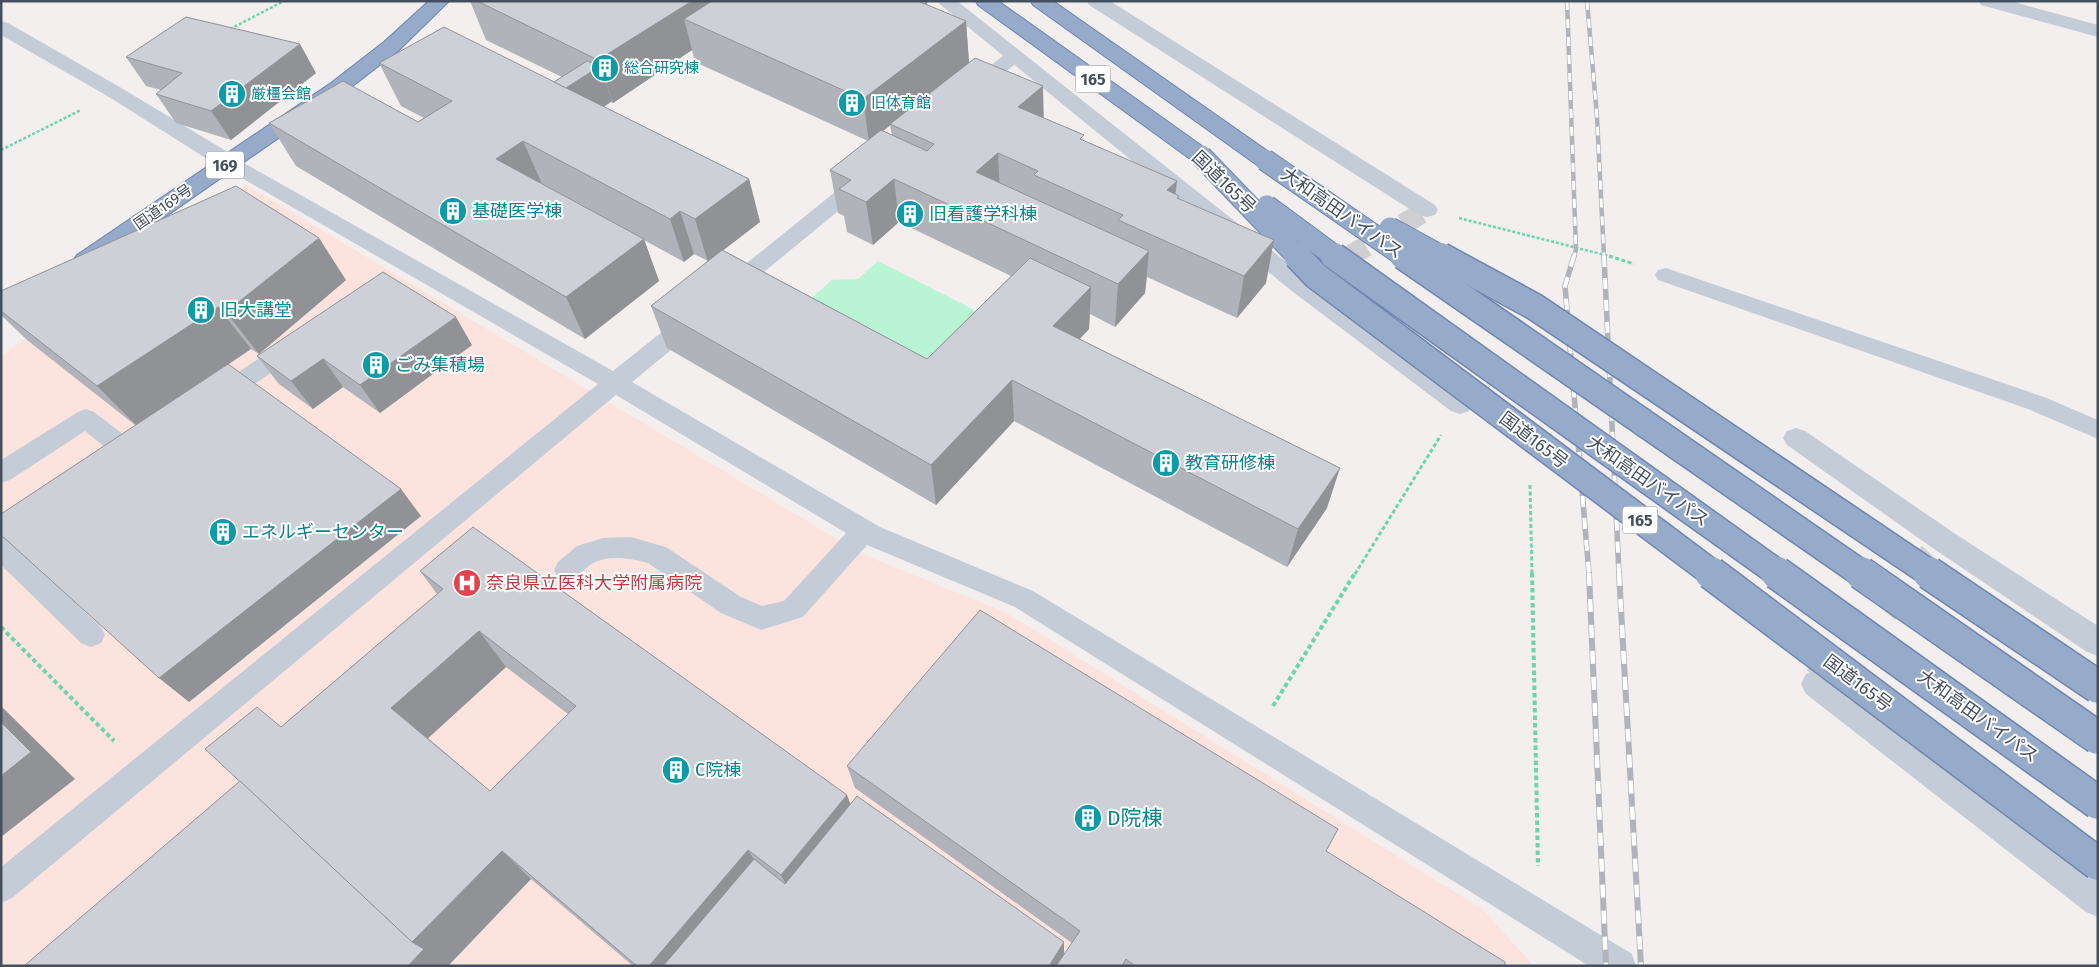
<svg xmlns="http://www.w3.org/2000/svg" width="2099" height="967" font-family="'Fira Sans','Noto Sans JP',sans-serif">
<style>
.medical{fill:#fde3dd}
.green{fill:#b9f4d5}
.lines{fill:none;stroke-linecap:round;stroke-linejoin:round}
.minor-tunnel-far2{stroke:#cfcfd1;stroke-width:21;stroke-dasharray:21 11;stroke-linecap:butt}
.minor-tunnel-far1{stroke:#cfcfd1;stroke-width:26;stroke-dasharray:26 13;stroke-linecap:butt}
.minor-tunnel{stroke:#cfcfd1;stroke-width:32;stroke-dasharray:32 16;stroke-linecap:butt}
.trunk-casing{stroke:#6d85af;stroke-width:2}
.path-far2{stroke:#6dd5ac;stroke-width:2.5;stroke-dasharray:3 2;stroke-linecap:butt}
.path-far1{stroke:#6dd5ac;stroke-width:3;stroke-dasharray:4 2.5;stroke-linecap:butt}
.path{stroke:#6dd5ac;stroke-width:4;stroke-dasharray:4.5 3;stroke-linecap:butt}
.service{fill:#c4ccd8;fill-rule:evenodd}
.minor{fill:#c4ccd8;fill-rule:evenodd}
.trunk{fill:#96aaca;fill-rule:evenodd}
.rail-far2-casing{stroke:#b0b3ba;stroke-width:4.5}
.rail-far1-casing{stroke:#b0b3ba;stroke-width:5.5}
.rail-casing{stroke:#b0b3ba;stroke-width:6}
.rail-far2{stroke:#fff;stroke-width:3;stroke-dasharray:9;stroke-linecap:butt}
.rail-far1{stroke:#fff;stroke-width:4;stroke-dasharray:11;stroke-linecap:butt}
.rail{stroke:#fff;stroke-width:4.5;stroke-dasharray:13;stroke-linecap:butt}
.trunk-bridge-far2-casing{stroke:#6d85af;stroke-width:23;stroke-linecap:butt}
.trunk-bridge-far1-casing{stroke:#6d85af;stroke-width:29;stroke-linecap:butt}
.trunk-bridge-casing{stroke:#6d85af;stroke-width:35;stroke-linecap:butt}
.trunk-bridge-far2{stroke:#96aaca;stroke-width:21}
.trunk-bridge-far1{stroke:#96aaca;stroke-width:26}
.trunk-bridge{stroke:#96aaca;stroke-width:32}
.wall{fill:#b0b3b9;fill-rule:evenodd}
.shaded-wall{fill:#909296}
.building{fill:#cdd0d7;stroke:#909296;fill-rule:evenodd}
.labels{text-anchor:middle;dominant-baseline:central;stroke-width:4;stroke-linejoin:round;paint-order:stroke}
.far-culture-label{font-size:15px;fill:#0d838f;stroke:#fff;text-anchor:start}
.far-street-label{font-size:15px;fill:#45505e;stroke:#fff}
.shield{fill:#fff;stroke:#7d848e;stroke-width:1}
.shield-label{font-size:16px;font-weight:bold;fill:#45505e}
.street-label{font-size:18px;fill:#45505e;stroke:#fff}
.culture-label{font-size:18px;fill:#0d838f;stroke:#fff;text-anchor:start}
.health-label{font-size:18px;fill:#be3a42;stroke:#fff;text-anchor:start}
.near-culture-label{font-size:21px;fill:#0d838f;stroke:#fff;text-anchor:start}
</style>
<rect width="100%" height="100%" fill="#f2efee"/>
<polygon class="medical" points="245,184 862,554 1005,612 1482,909 1534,966 1,966 1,356"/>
<polygon class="green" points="878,261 1006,326 932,400 786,320 832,280 858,279"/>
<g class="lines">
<polyline class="minor-tunnel-far2" points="1348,257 1427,210"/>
<g class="minor-tunnel-far1">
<polyline points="1321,273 1350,256"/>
<polyline points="1914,574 1944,541"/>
</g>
<polyline class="minor-tunnel" points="1819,681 1915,573"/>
<defs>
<g id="trunk">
<polygon points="429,1 449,1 398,51 346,91 93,267 85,269 77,267 73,261 77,255 331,83 384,42"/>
<polygon points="976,1 998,1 1209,151 1212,156 1209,161 1201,163 1193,161 978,5"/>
<polygon points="1031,1 1053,1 1273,155 1276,160 1273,165 1265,167 1257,165 1033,5"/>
</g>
</defs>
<use href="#trunk" class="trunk-casing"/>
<g class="path-far2">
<polyline points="230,29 284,1"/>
<polyline points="1,150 81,110"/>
<polyline points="1459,218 1613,257"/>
</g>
<g class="path-far1">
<polyline points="1609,256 1634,264"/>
<polyline points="1530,485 1532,574"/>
<polyline points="1355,574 1441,435"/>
</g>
<g class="path">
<polyline points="1532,573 1538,866"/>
<polyline points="1,627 114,741"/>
<polyline points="1273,706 1355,573"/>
</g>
<g class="service">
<polygon points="1014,51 1020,52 1023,56 1020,60 980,93 973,95 966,93 964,89 966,85 1008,52"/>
<path d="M228 156 235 158 613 371 683 315 691 313 699 315 702 321 699 327 632 382 880 527 1033 591 1632 954 1636 966H1589L1015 607 867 545 803 617 761 630 721 613 648 563C633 559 613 555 598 561 580 567 580 586 558 578L554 570 558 562 577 546 603 538 631 537 666 547 741 597 762 606 784 601 846 533 616 395 12 898 1 903V867L598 384 221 166 218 162 221 158Z"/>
<polygon points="863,174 870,175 873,180 870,185 737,294 729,297 721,294 718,289 721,284 856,175"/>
<polygon points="1666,268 2044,397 2098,420 2098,439 2028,409 1658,280 1655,275 1658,270"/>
<polygon points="293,339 301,341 304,347 301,353 226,403 218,406 210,403 206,397 210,391 285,341"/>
<polygon points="86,409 94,412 133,442 139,440 148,443 151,450 148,457 132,465 123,462 85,431 10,480 1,483 1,460 78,412"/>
<polygon points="27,502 36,505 40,512 20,543 21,551 101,627 105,635 101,643 91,647 81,643 1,565 1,529 18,505"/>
</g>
<g class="minor">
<polygon points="936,1 957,1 1309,280 1469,397 1473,404 1469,411 1460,414 1451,411 1293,292"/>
<polygon points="1087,1 1110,1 1435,205 1438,210 1435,215 1427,217 1419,215 1089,5"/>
<polygon points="1979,1 2010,1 2098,25 2098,37 1981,5"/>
<polygon points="1,21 8,23 123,89 236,157 239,162 236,167 228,169 220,167 109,97 1,35"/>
<polygon points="1796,428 1805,431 1954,533 2098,626 2098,656 2087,652 1934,549 1787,445 1783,438 1787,431"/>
<polygon points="1817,670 1828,674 2098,878 2098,917 2086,912 1806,694 1801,684 1806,674"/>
</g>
<use href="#trunk" class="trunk"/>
<defs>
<g id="rail-far2">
<polyline points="1567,1 1576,249 1574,257"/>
<polyline points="1587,1 1597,117 1604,257"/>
</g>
<g id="rail-far1">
<polyline points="1574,256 1565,286 1589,574"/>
<polyline points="1604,256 1619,574"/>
</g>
<g id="rail">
<polyline points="1589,573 1606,966"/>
<polyline points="1619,573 1641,966"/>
</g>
</defs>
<use href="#rail-far2" class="rail-far2-casing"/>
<use href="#rail-far1" class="rail-far1-casing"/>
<use href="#rail" class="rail-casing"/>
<use href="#rail-far2" class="rail-far2"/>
<use href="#rail-far1" class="rail-far1"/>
<use href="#rail" class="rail"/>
<defs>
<g id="trunk-bridge-far2">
<polyline points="1201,156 1298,257"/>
<polyline points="1265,160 1405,257"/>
<polyline points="1267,206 1336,257"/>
<polyline points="1390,228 1443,257"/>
</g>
<g id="trunk-bridge-far1">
<polyline points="1297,256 1316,276 1713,574"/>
<polyline points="1334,256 1779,574"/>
<polyline points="1403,256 1862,574"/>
<polyline points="1441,256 1535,307 1931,574"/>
</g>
<g id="trunk-bridge">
<polyline points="1711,573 2098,864"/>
<polyline points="1777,573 2098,803"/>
<polyline points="1861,573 2098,738"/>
<polyline points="1929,573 2098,687"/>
</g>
</defs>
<use href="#trunk-bridge-far2" class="trunk-bridge-far2-casing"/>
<use href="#trunk-bridge-far1" class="trunk-bridge-far1-casing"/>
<use href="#trunk-bridge" class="trunk-bridge-casing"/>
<use href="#trunk-bridge-far2" class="trunk-bridge-far2"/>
<use href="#trunk-bridge-far1" class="trunk-bridge-far1"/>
<use href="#trunk-bridge" class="trunk-bridge"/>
</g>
<g class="wall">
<path d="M470 1H923L927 3V5L966 21 969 62 1043 86V118L1179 196V199L1266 283 1237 318 1147 277 1145 293 1115 327 1090 314 1089 329 1079 339 1327 508 1287 567 1014 421 936 505 667 348 651 306 708 261 694 254 684 262 644 240 659 281 585 339 296 166 269 123 418 122 424 118 401 106 379 63 554 82 562 77 486 40ZM692 50 695 62 868 141 830 170 838 213 844 216 847 232 873 245 899 222 1011 276 927 359 723 250 760 222 749 179 604 107 611 102 613 103ZM890 125 892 135 883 131Z"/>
<polygon points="126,57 316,73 231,140 176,123 156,94 161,90 146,86"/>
<polygon points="346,280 259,354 251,349 228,364 421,516 189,702 135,425 27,340 1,315 1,291"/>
<polygon points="472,345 380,413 343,387 313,409 279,384 257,356"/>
<path d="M420 571 847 795 850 804 1064 954 1072 943 855 788 847 766 1326 851 1505 966H633L531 879 448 966 240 781 281 727 437 594ZM506 667 568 714 490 791 428 738Z"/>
</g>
<g class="shaded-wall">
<polygon points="692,1 745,1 684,19 692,50 613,103 598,60"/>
<polygon points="966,21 969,63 869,142 863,99"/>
<polygon points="300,44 316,73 231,140 211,111"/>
<polygon points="600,66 612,101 574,127 560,92"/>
<polygon points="1043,86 1044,129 1018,107"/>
<polygon points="523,141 542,184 496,159"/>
<polygon points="998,153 1000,195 976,172"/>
<polygon points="749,179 760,222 708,262 695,219"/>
<polygon points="894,179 899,222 873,245 866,202"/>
<polygon points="1177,181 1172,223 1167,190"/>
<polygon points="680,211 694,254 684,262 670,219"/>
<polygon points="319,238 346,280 259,354 226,312"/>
<polygon points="644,239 659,281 585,339 566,297"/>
<polygon points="1274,240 1266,283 1237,318 1244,276"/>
<polygon points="1149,251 1145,293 1115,327 1118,284"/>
<polygon points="1091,287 1089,329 1053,368 1053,326"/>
<polygon points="218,307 251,349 137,426 97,386"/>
<polygon points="456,317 472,345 380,413 360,385"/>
<polygon points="323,359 343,387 313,409 291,381"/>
<polygon points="1012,380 1014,421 936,505 931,465"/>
<polygon points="1340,468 1327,508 1287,567 1298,529"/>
<polygon points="401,489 421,516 189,702 159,678"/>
<polygon points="479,631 506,667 425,741 391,708"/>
<polygon points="1,706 75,779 1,837"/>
<polygon points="847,795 858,825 795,902 781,875"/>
<polygon points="748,850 765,878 691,966 649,966"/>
<polygon points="502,851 531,879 448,966 408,966 412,942"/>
<polygon points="1064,942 1064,959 1059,966 1049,966"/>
</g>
<g class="building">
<polygon points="477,1 692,1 598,60"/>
<polygon points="712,1 918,1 966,21 863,99 684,19"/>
<polygon points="918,1 923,1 927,3 925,4"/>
<polygon points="186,17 300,44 211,111 156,94 182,73 126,57"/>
<polygon points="444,27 749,179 695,219 680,211 670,219 523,141 496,159 644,239 566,297 269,123 343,81 418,122 452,101 379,63"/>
<polygon points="975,58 1043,86 1018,107 1084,135 1080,139 1177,181 1167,190 1179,196 1177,198 1274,240 1244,276 1118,220 1123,215 1034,175 1038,171 998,153 976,172 1149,251 1118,284 894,179 866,202 839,189 851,180 830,170 881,130 927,151 934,144 890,124"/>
<polygon points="587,61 600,66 566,88 554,82"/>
<polygon points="236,186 319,238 226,312 218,307 97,386 1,311 1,291"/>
<polygon points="722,250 927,359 1030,258 1091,287 1053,326 1340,468 1298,529 1012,380 931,465 651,306"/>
<polygon points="383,272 456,317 360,385 323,359 291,381 257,356"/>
<polygon points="228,364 401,489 159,678 1,535 1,514"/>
<path d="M473 527 847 795 781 875 748 850 649 966H637L502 851 412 942 205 749 257 707 281 727 443 589 420 571ZM479 631 576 706 490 791 391 708Z"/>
<polygon points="980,610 1338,829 1326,851 1505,962 1505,966 1135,966 1126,959 1122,966 1056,966 1080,931 847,766"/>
<polygon points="1,722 31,752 1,776"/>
<polygon points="240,781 412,942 424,949 408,966 24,966"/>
<polygon points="857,796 1064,942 1049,966 663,966 754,859 785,884"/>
</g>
<defs>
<symbol id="building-disc" viewBox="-11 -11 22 22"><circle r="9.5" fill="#0f9aa8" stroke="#fff"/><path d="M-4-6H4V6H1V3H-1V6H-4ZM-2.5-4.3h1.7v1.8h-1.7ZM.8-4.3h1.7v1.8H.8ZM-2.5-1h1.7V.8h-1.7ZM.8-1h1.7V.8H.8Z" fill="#fff"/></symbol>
<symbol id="hospital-disc" viewBox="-11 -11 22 22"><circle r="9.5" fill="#e0444e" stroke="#fff"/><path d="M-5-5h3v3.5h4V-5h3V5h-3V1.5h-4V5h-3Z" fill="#fff"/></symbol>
</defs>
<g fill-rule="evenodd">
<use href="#building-disc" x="589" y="52" width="32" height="32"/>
<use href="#building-disc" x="216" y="78" width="32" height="32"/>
<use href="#building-disc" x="836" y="87" width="32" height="32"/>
<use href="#building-disc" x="437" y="195" width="32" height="32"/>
<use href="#building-disc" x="894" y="198" width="32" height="32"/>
<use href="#building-disc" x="185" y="294" width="32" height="32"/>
<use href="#building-disc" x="360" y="349" width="32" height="32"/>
<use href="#building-disc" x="1150" y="447" width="32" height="32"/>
<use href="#building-disc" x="207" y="516" width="32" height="32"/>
<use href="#hospital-disc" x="451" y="567" width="32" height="32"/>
<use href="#building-disc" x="660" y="754" width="32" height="32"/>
<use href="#building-disc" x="1072" y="802" width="32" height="32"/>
</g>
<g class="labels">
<g class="far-culture-label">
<text x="624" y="68">総合研究棟</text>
<text x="251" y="94">厳橿会館</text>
<text x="871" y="103">旧体育館</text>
</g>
<g class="far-street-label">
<text transform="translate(163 207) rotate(-35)">国道169号</text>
</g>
<g class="shield">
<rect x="1075.5" y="65.5" width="35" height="27" rx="4"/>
<rect x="206" y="151.5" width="38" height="27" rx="4"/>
<rect x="1622.5" y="506.5" width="35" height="27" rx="4"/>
</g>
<g class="shield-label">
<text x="1093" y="79">165</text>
<text x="225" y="165">169</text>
<text x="1640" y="520">165</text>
</g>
<g class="street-label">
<text transform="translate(1224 182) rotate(44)">国道165号</text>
<text transform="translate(1342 213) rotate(35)">大和高田バイパス</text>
<text transform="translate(1534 440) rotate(37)">国道165号</text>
<text transform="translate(1648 481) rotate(35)">大和高田バイパス</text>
<text transform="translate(1858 683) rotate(37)">国道165号</text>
<text transform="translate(1978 716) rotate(36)">大和高田バイパス</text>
</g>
<g class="culture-label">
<text x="472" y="211">基礎医学棟</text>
<text x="929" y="214">旧看護学科棟</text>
<text x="220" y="310">旧大講堂</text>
<text x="395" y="365">ごみ集積場</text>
<text x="1185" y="463">教育研修棟</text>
<text x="242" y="532">エネルギーセンター</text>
<text x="695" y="770">C院棟</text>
</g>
<g class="health-label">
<text x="486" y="583">奈良県立医科大学附属病院</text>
</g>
<g class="near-culture-label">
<text x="1107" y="818">D院棟</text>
</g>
</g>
<rect width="2099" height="967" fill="none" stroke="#45505e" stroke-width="5"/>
</svg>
